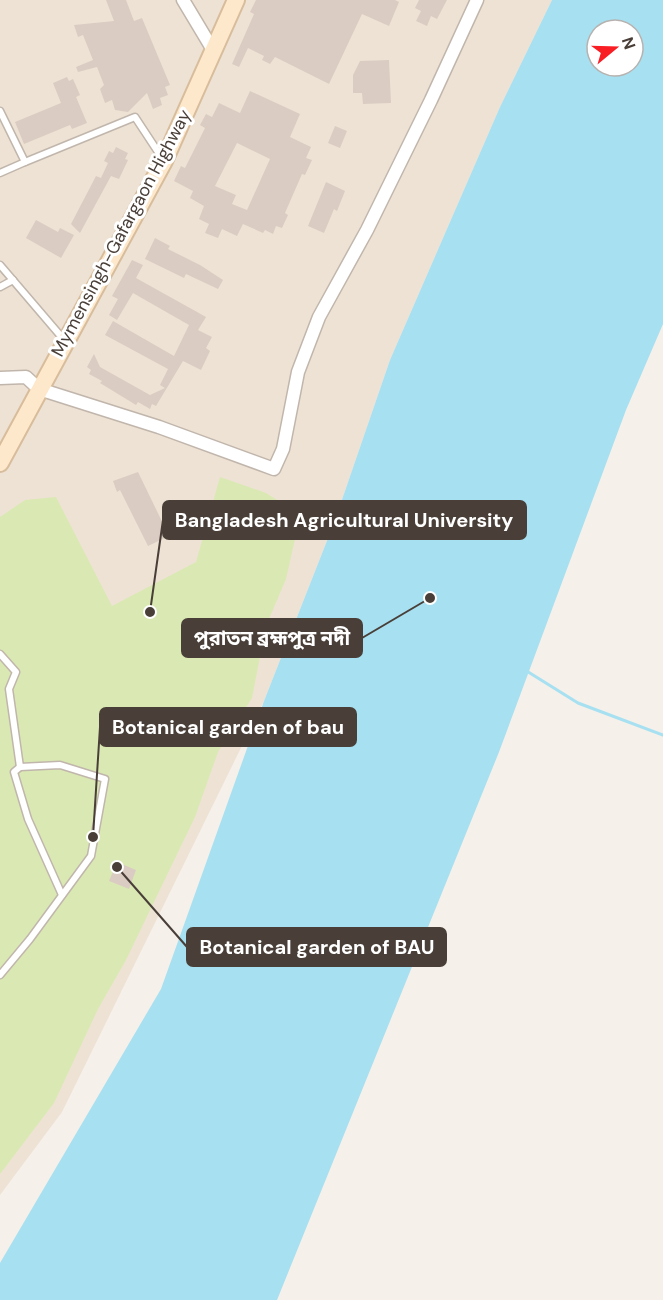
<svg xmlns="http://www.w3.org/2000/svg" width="663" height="1300" font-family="'DM Sans','Noto Sans Bengali',sans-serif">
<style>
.education{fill:#eee2d4}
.green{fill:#dae9b3}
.water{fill:#a7e0f1;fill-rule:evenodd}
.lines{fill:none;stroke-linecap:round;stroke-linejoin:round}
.stream{stroke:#a7e0f1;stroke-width:3}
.building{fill:#daccc2;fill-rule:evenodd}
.service-casing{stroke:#c1b6ac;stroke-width:9}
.minor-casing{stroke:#c1b6ac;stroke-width:15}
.secondary-casing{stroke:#d8bd9c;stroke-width:20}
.service{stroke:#fff;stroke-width:6}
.minor{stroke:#fff;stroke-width:12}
.secondary{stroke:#fee8cb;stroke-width:16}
.labels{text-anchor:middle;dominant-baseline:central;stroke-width:6;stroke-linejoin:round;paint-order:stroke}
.street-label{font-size:18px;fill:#493f38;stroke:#fff}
.leader{fill:none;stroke:#493f38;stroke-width:2}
.callout-dot{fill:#493f38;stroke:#fff;stroke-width:2}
.callout{fill:#493f38;stroke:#493f38;stroke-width:2}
.callout-label{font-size:20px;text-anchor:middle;font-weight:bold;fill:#fff}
</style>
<rect width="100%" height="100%" fill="#f5f0ea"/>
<polygon class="education" points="0,0 552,0 500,107 390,360 334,523 264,701 62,1112 0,1195"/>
<polygon class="green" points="220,477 266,493 298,513 295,539 286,579 266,626 252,698 218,752 195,817 126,960 98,1009 54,1103 0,1174 0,517 25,500 56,497 112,606 196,562"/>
<path class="water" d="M552 0H663V324L626 410 499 752 277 1300H0V1263L161 989 264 701 334 523 390 360 500 107ZM597 30H633V66H597Z"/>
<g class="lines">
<polyline class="stream" points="525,670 578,703 663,735"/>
</g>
<g class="building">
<polygon points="106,0 126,0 134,21 142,18 170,85 165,87 168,95 160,98 162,105 153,109 147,93 128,112 115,110 112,100 105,103 100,89 104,85 97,67 78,72 76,67 93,60 83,35 78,37 74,25 114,21"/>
<polygon points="256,0 395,0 399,2 389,26 362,14 329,84 275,57 270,64 262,60 264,56 248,48 239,67 232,64 254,14 250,12"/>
<polygon points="419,0 447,0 437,19 431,16 427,26 416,21 421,11 415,8"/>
<polygon points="389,60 391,103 363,104 362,93 353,93 353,75 360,61"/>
<polygon points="67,77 69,81 73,79 80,95 76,97 87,123 72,129 70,125 24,144 15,122 61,103 53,83"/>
<path d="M250 91 300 114 290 137 311 147 306 158 312 160 305 175 302 174 285 213 288 215 282 228 276 226 273 234 265 230 263 233 243 224 237 236 222 229 218 238 205 233 209 224 199 219 204 206 190 198 193 191 174 181 181 166 185 168 205 128 200 125 206 114 212 117 219 103 240 113ZM237 143 270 159 247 210 232 204 236 195 215 186Z"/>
<polygon points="335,126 347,131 340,148 328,143"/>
<polygon points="116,147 128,153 125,159 128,160 119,179 111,176 80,233 71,224 96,176 101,178 108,163 104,161 109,151 113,153"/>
<polygon points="326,182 345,191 337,211 334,209 324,233 308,226"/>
<polygon points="36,220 58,232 60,228 74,235 61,258 26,238"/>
<polygon points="155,238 170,246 168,249 200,265 223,280 218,289 186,274 184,278 145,259"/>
<polygon points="132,260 143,265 136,278 206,317 198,330 212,337 206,348 210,351 201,370 183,361 156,406 152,404 150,409 138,402 136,405 100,383 102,381 89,374 91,370 87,367 94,354 100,367 150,395 165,388 160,385 168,369 105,335 113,321 174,356 189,325 133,293 117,320 109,315 118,299 112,296"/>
<polygon points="138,472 169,536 148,546 120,490 117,492 113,481"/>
<polygon points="117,862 136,870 129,889 109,881"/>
</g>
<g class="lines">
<defs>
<g id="service">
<polyline points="0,111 25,162 135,117 162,158"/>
<polyline points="0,173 25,162"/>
<polyline points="0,265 65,341"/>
<polyline points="0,287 13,280"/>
<polyline points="0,654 16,672 9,689 20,767 60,765 105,779 91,856 30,939 0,975"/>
<polyline points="20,767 14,772 28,819 62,895"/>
</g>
<g id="minor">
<polyline points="183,0 213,50"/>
<polyline points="0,378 26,377 39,389 159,427 274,469 283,449 298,372 319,317 367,230 431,100 477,0"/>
</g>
<polyline id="secondary" points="0,463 164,161 236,0"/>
</defs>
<use href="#service" class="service-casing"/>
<use href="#minor" class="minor-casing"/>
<use href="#secondary" class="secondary-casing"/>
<use href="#service" class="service"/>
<use href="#minor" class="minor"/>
<use href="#secondary" class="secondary"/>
</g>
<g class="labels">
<g class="street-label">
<text transform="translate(121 233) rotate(-62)">Mymensingh-Gafargaon Highway</text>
</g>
</g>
<path class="leader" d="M150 612L163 520M430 598L362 638M93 837L100 727M117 867L187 947"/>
<g class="callout-dot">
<circle cx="150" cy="612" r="6"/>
<circle cx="430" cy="598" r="6"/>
<circle cx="93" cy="837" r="6"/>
<circle cx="117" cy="867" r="6"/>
</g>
<g class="callout">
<rect x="163" y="501" width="363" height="38" rx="6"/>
<rect x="182" y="619" width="180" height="38" rx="6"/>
<rect x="100" y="708" width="256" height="38" rx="6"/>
<rect x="187" y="928" width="259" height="38" rx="6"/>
</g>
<g class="callout-label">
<text x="344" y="527">Bangladesh Agricultural University</text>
<text x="272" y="645">পুরাতন ব্রহ্মপুত্র নদী</text>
<text x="228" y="734">Botanical garden of bau</text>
<text x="317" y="954">Botanical garden of BAU</text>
</g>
<g transform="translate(615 48) rotate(71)"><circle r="28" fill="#ffffff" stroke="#b6b2af" stroke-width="1.5"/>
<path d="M0-4.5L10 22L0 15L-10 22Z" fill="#f91d24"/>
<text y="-9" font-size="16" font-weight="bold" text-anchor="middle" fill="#493f38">N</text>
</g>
</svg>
